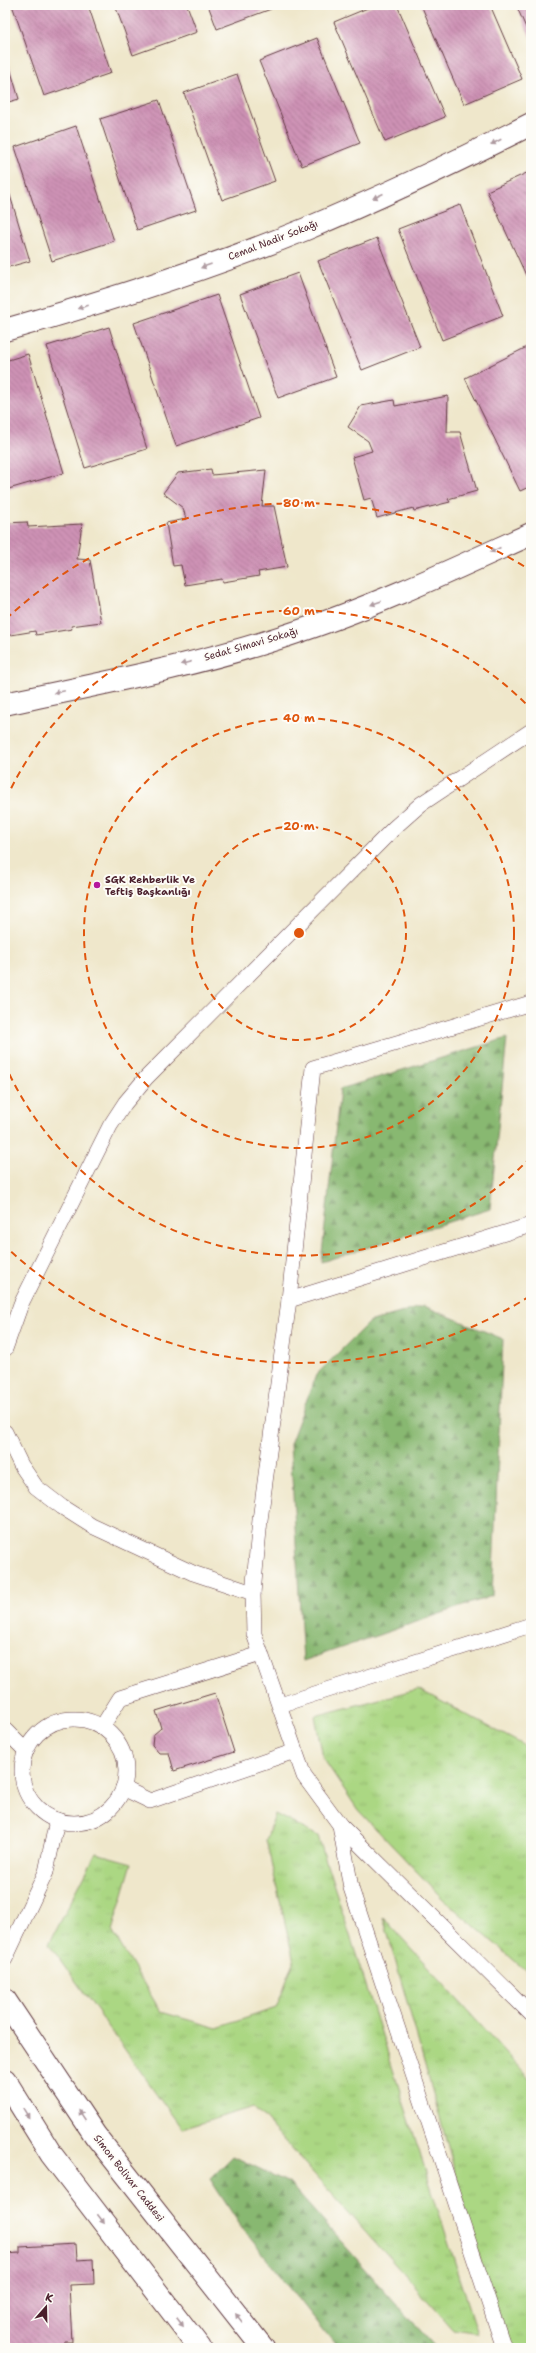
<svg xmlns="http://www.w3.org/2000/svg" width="536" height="2353" font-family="'Shantell Sans',sans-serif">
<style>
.grass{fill:url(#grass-tufts);stroke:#7a7b57}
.forest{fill:url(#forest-firs);stroke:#696c4e}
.building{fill:url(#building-back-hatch)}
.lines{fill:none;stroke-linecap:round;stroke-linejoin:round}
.service-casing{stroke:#633d43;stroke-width:16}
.minor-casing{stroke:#633d43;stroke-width:24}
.primary-casing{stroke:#633d43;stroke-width:24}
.service{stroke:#fff;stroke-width:15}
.minor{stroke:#fff;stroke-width:22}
.primary{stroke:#fff;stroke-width:22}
.oneway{fill:#ae9aa0}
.ring{fill:none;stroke:#e0560e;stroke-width:2;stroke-dasharray:7 5}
.poi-dot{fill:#b5179e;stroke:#fdfcf7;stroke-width:1.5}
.labels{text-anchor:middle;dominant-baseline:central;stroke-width:4;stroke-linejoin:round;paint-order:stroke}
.street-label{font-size:10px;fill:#4a1f2b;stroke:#fdfcf7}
.poi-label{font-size:10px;font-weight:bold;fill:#4a1f2b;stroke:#fdfcf7;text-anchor:start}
.centre{fill:#e0560e;stroke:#fdfcf7;stroke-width:2}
.ring-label{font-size:12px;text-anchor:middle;font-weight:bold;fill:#e0560e;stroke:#fdfcf7;stroke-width:4;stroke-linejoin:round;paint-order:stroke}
</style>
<defs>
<pattern id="grass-tufts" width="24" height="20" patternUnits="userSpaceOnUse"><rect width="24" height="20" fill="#abd783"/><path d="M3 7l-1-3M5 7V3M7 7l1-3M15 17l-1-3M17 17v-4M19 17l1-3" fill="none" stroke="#95b871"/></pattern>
<pattern id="forest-firs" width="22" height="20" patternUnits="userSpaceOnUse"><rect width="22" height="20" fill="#88b871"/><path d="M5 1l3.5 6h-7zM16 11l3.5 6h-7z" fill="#71955d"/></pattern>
<pattern id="building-back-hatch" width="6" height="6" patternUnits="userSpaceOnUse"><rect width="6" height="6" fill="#ce92b5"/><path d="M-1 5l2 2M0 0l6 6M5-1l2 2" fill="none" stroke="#a97793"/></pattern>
</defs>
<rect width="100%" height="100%" fill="#fdfcf7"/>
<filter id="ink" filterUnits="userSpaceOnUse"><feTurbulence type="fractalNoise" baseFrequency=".025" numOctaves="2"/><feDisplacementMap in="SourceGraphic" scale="8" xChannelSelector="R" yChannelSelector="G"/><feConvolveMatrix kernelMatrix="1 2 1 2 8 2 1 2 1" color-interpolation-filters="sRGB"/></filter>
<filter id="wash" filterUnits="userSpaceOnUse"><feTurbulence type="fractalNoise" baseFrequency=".012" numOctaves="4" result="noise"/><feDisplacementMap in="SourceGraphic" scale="16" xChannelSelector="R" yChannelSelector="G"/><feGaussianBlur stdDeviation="0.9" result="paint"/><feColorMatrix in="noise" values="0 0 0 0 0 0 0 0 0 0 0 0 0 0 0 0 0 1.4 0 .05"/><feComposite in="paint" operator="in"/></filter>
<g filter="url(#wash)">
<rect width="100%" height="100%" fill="#efe7cb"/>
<g class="grass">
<polygon points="418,1689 531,1749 531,1975 443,1899 358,1810 323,1758 315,1716"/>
<polygon points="275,1814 318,1836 478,2334 454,2330 254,2107 182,2129 49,1944 96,1853 132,1863 112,1931 161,2012 217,2028 276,2008 294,1962 266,1840"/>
<polygon points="383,1917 531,2081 531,2348 505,2348"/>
</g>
<g class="forest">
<polygon points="507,1038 490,1209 321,1262 340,1089"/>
<polygon points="424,1306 503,1339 492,1596 303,1661 290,1444 316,1375 369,1322"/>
<polygon points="233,2156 289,2183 436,2348 338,2348 242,2228 210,2179"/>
</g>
<g id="blocks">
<g class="building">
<polygon points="12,5 88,5 111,73 44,96"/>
<polygon points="115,5 187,5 197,32 133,55"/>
<polygon points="208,5 270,5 271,9 217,29"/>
<polygon points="375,5 397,5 445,117 385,142 334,22"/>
<polygon points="421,5 490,5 522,79 464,104"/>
<polygon points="516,5 531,5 531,39"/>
<polygon points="317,38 360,143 302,166 259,61"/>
<polygon points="5,51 19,99 5,103"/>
<polygon points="237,74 275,181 222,200 184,93"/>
<polygon points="159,100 196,210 137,230 100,119"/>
<polygon points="76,126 114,241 52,261 15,147"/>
<polygon points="531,171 531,286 487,191"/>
<polygon points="5,179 30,261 5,268"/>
<polygon points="460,205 503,316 442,340 398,229"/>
<polygon points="377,238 420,347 362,370 318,261"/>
<polygon points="298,273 336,377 278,398 240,294"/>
<polygon points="217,295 259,418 176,446 134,323"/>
<polygon points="109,327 147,449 85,468 47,346"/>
<polygon points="531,345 531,486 520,491 465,378"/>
<polygon points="28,354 64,473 5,490 5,361"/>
<polygon points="448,396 447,432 460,432 477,491 448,499 450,502 414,511 413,508 377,518 371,498 364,500 352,457 372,451 368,441 348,427 361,406 394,400 395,406"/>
<polygon points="211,469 212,475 266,470 262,506 274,506 287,567 258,572 259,576 223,582 222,579 185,585 181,565 173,566 166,523 186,519 183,508 163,493 178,473"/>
<polygon points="27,522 28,527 82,524 77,559 90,560 101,622 71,626 72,629 36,635 35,631 5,636 5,523"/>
<polygon points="215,1693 234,1752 174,1771 169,1753 159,1753 152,1745 153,1735 161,1728 156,1711"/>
<polygon points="76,2244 77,2260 93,2259 94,2284 69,2285 72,2342 64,2342 64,2348 5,2348 5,2254 20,2253 20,2247"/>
</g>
</g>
</g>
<g filter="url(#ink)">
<use href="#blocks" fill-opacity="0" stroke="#633d43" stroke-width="1"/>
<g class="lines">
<defs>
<g id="service">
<polyline points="531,1003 313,1068 289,1300 260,1520 253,1593 254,1634 304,1776 340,1825 531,2014"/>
<polyline points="289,1300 531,1225"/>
<polyline points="5,1349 21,1304 110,1126 125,1103 146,1078 395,827 421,804 531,731"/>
<polyline points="5,1432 21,1465 36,1487 62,1507 92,1526 193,1573 253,1593"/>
<polyline points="280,1705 531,1625"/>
<circle cx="74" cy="1771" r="52"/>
<polyline points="102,1727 120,1698 261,1654"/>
<polyline points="5,1730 26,1751"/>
<polyline points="123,1788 150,1801 295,1751"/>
<polyline points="340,1825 351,1888 504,2348"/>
<polyline points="5,1959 46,1872 57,1820"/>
</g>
<g id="minor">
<path d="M5 330C107 301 208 269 306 229 382 197 458 161 531 124"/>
<path d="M5 704C98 684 194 666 285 636 369 609 450 571 531 534"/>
</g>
<g id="primary">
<polyline points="5,2000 95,2135 263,2348"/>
<polyline points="5,2080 51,2154 200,2348"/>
</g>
</defs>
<use href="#service" class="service-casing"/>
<use href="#minor" class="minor-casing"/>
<use href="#primary" class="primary-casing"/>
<use href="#service" class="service"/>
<use href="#minor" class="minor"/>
<use href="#primary" class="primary"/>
</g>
<defs><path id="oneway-solid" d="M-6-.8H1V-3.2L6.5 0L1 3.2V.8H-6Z"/></defs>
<g class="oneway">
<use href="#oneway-solid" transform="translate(496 142) rotate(153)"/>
<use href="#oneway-solid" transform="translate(378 196) rotate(156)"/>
<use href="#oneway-solid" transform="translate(206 266) rotate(160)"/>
<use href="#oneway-solid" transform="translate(83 307) rotate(164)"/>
<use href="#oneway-solid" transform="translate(495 550) rotate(156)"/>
<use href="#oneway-solid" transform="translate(376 603) rotate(160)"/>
<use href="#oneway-solid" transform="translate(186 663) rotate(165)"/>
<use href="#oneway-solid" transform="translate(59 692) rotate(168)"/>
<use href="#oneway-solid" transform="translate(26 2113) rotate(58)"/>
<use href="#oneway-solid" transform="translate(82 2115) rotate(-124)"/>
<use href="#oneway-solid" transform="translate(101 2219) rotate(53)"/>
<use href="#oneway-solid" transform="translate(239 2318) rotate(-128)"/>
<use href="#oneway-solid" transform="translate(180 2322) rotate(53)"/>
</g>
</g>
<g class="ring">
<circle cx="299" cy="933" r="107"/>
<circle cx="299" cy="933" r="215"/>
<path d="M531 1157A322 322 0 0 1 6 1067M6 799A322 322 0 0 1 531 709"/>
<path d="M530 1296A430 430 0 0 1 6 1247M6 619A430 430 0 0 1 530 570"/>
</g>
<circle class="poi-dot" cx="97" cy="885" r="4"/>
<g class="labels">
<g class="street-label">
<text transform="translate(273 240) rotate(-21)">Cemal Nadir Sokağı</text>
<text transform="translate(251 644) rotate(-16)">Sedat Simavi Sokağı</text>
<text transform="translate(129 2178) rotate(52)">Simon Bolivar Caddesi</text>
</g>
<g class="poi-label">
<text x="105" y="879">SGK Rehberlik Ve<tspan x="105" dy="12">Teftiş Başkanlığı</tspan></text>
</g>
</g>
<circle cx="299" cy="933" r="6" class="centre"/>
<g class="ring-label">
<text x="299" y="507">80 m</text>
<text x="299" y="615">60 m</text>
<text x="299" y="722">40 m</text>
<text x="299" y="830">20 m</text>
</g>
<rect width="536" height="2353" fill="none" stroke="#fdfcf7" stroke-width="20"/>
<g transform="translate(46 2307) rotate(20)" stroke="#fdfcf7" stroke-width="3" paint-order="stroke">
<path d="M0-3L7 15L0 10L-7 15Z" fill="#4a1f2b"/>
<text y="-6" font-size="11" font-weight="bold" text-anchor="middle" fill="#4a1f2b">K</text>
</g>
</svg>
